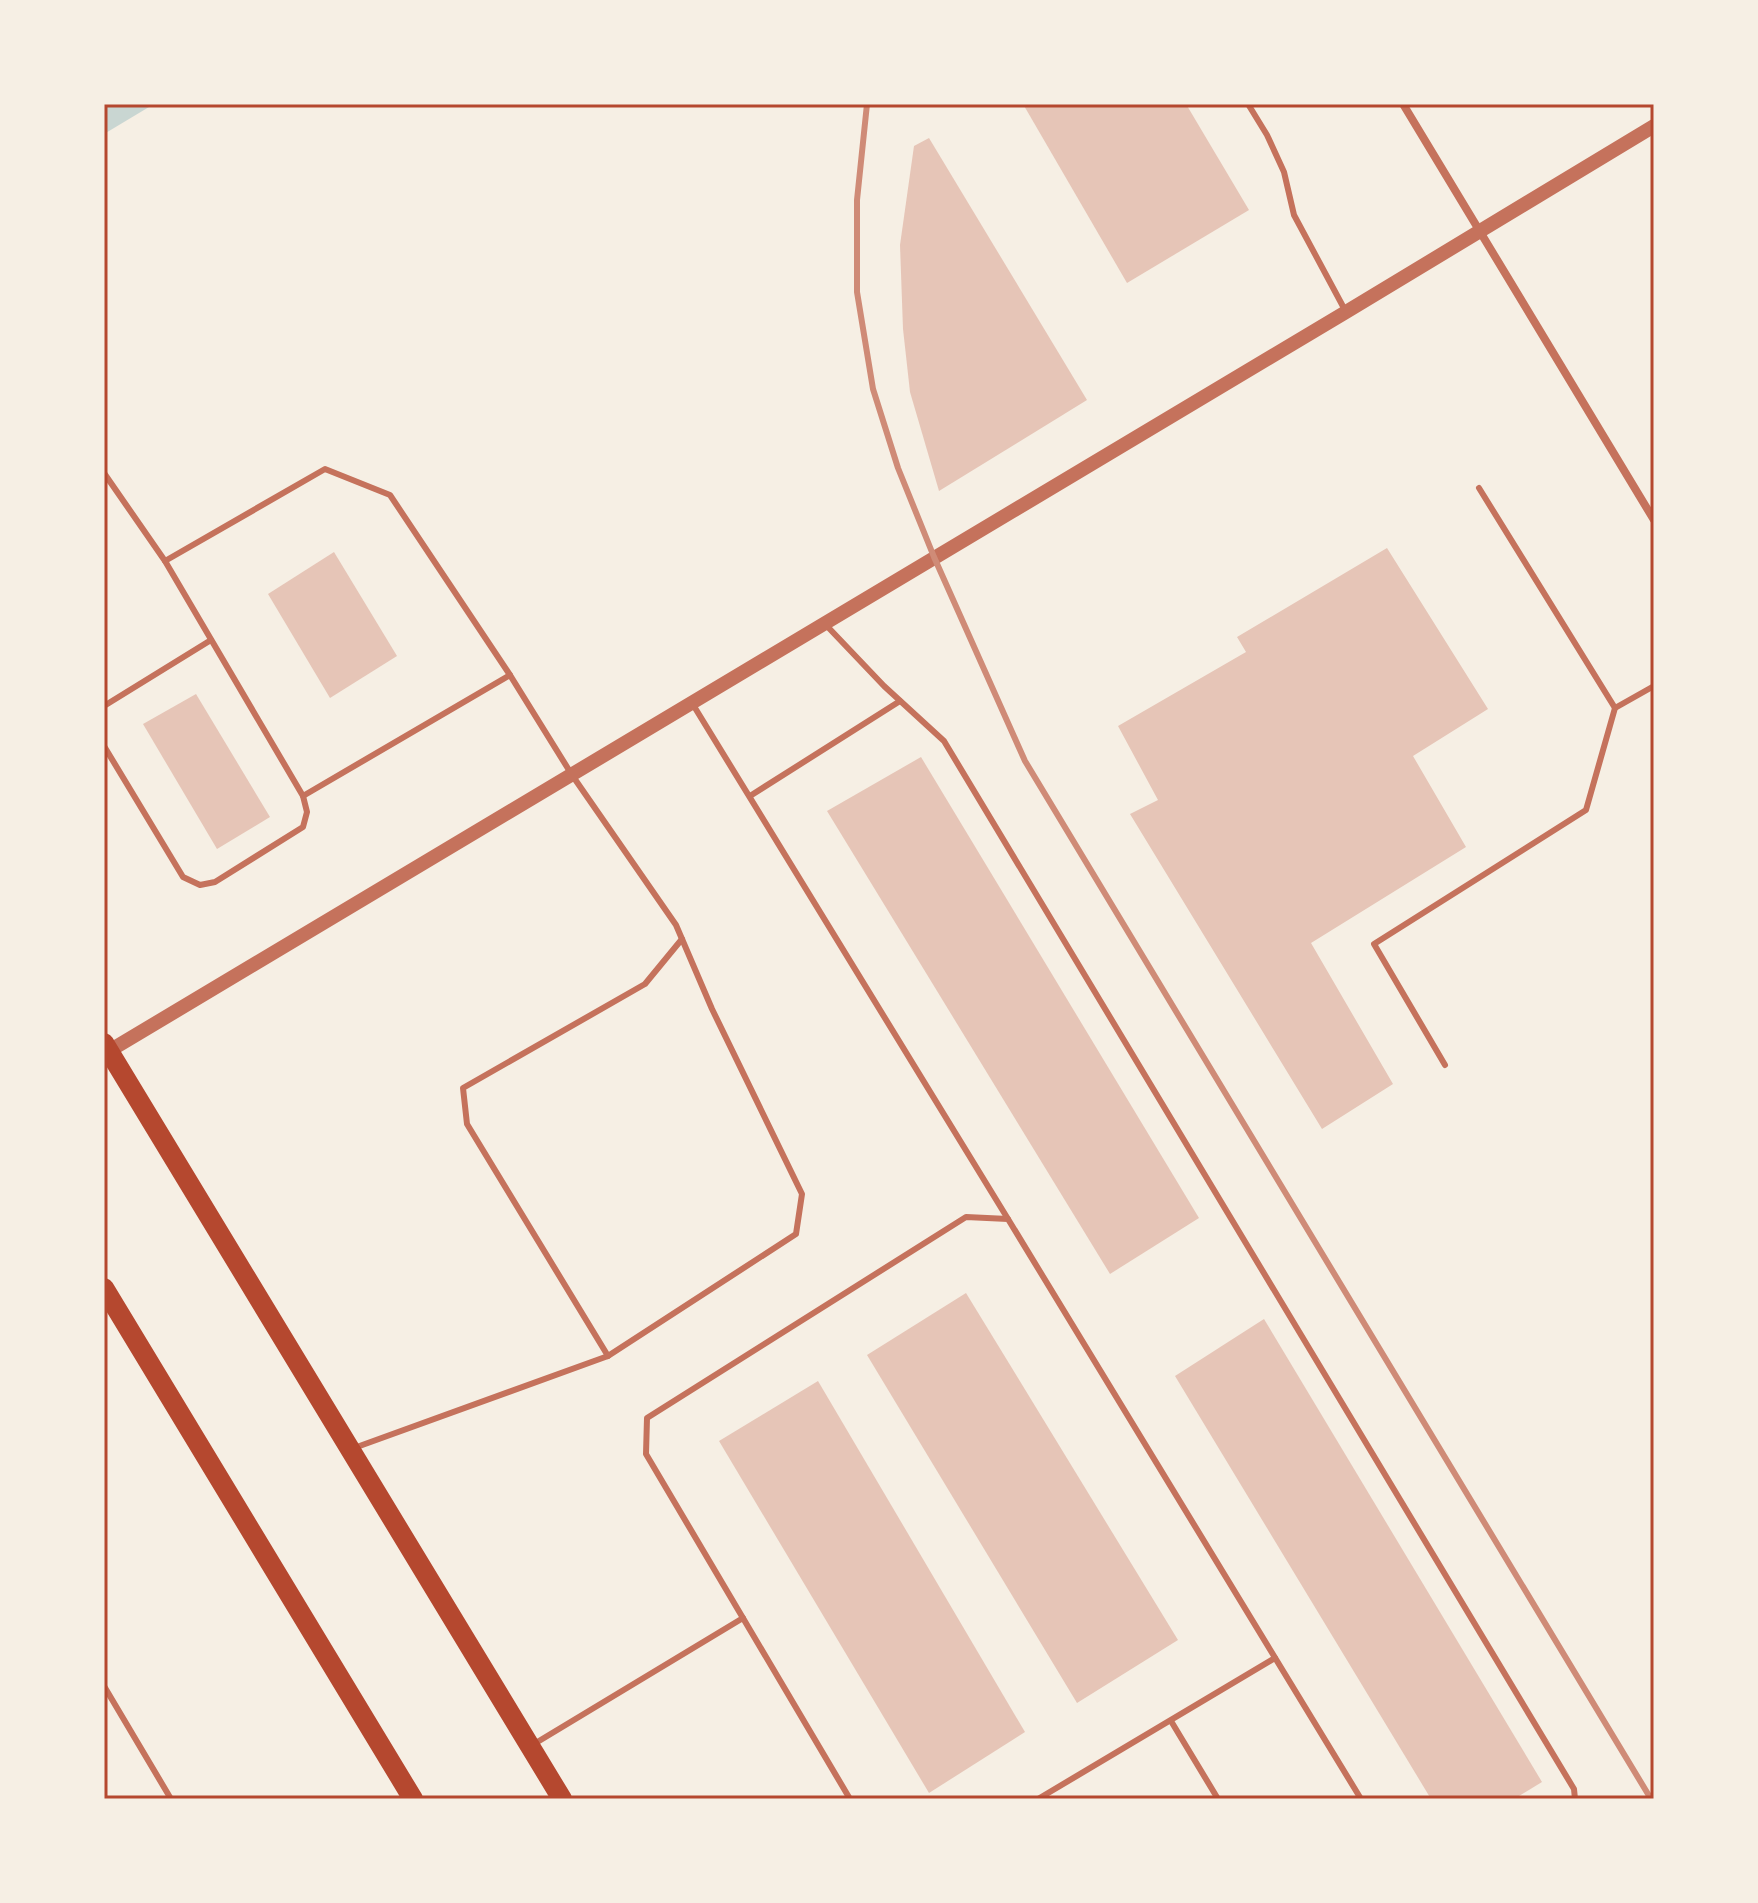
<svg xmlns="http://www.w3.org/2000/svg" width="1758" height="1903" font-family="'Nunito Sans',sans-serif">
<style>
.water{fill:#c9d6d2}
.building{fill:#e6c5b7}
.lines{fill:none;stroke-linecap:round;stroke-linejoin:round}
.service{stroke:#c5725c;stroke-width:6}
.minor{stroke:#c5725c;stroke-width:8}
.tertiary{stroke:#c5725c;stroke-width:14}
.primary{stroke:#b5482f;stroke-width:20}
.rail{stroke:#cf8b77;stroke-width:6}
.neatline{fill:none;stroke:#b5482f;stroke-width:3}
</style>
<rect width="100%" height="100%" fill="#f6efe4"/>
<polygon class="water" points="104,104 154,104 104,134"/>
<g class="building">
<polygon points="1023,104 1186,104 1249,210 1127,283"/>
<polygon points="929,138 1087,400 939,491 910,392 903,329 900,245 914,146"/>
<polygon points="1387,548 1488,709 1413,756 1466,847 1311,943 1393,1084 1322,1129 1130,814 1158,800 1118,726 1246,652 1237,637"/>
<polygon points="334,552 397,656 330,698 268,594"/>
<polygon points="196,694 270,817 217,849 143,724"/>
<polygon points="921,757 1199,1218 1110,1274 827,811"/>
<polygon points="966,1293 1178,1640 1077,1703 867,1355"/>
<polygon points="1264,1319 1542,1782 1514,1799 1431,1799 1175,1376"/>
<polygon points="818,1381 1025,1732 929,1793 719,1441"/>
</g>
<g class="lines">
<g class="service">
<polyline points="1248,104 1267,135 1284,172 1294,215 1346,312"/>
<polyline points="104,473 165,561 325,469 390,495 510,675 572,775 676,925 712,1009 802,1194 796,1234 608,1356 354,1448"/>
<polyline points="1479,488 1615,708"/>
<polyline points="165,561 303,796 510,675"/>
<polyline points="825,624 884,686 944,741 1574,1789 1575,1799"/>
<polyline points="692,703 1008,1219"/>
<polyline points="104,706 211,640"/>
<polyline points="104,746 183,877 200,885 215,882 303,827 307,812 303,796"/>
<polyline points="750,796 900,701"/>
<polyline points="1445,1065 1374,944 1586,810 1615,708 1654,686"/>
<polyline points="608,1356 467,1124 463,1088 645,984 682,939"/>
<polyline points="104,1686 171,1799"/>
<polyline points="1171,1721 1218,1799"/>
<polyline points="534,1744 743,1618"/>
<polyline points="850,1799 646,1454 647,1418 966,1217 1008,1219 1361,1799"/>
<polyline points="1038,1799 1275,1658"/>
</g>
<polyline class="minor" points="1403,104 1654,520"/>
<polyline class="tertiary" points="104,1054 1346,312 1654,126"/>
<g class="primary">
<polyline points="104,1043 562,1799"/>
<polyline points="104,1288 413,1799"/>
</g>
<polyline class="rail" points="867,104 857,200 857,292 873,389 898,468 934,557 1025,761 1651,1799"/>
</g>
<rect width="1758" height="1903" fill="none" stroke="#f6efe4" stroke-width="212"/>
<rect x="106" y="106" width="1546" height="1691" class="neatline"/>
</svg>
